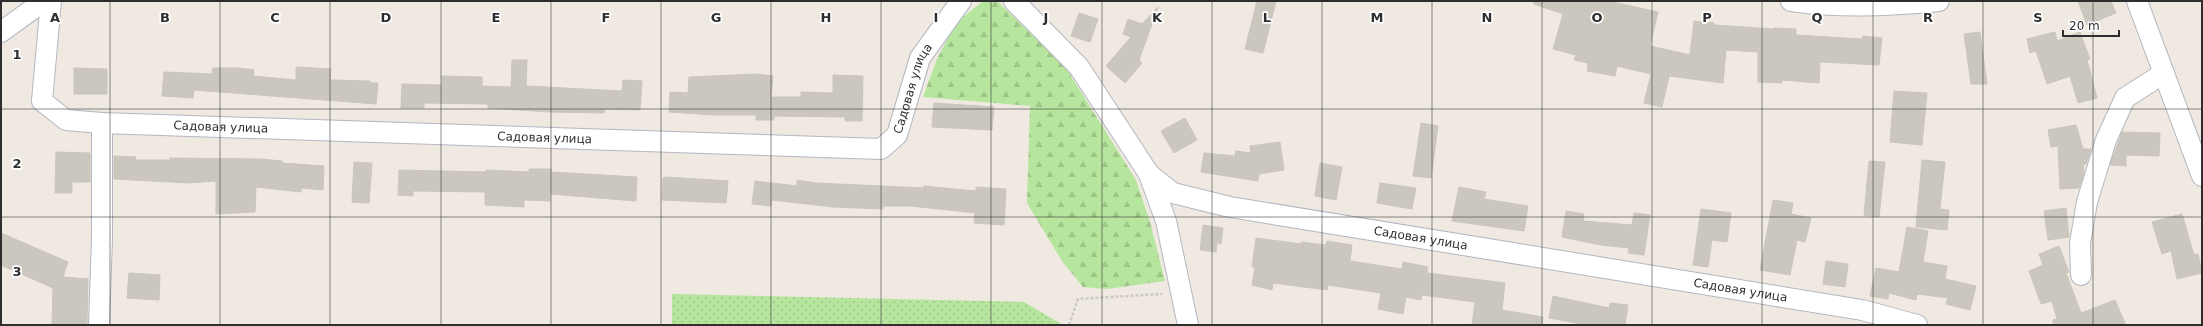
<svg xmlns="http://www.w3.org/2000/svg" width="2203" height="326" font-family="'DejaVu Sans',sans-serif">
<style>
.grass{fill:url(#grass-dots)}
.forest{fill:url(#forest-firs)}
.building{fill:#cbc7bf;stroke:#cbc5ba}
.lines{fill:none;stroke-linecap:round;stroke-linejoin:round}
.minor-casing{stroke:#b4b7c1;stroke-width:22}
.path{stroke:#c9c9c9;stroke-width:2.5;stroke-dasharray:3 2;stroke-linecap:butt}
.minor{stroke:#fff;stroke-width:20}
.grid{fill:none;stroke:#2e2e2e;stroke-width:1;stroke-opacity:0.55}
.labels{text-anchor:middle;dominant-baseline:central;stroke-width:3.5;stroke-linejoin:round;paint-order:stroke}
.street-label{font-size:12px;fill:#2e2e2e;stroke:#fff}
.grid-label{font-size:13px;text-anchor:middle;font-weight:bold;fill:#2e2e2e;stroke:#fff;stroke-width:3.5;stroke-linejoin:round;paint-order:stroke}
</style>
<defs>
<pattern id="grass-dots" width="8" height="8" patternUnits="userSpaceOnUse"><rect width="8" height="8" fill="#b6e59e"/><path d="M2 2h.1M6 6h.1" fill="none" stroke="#9dc588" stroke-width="1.8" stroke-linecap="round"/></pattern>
<pattern id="forest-firs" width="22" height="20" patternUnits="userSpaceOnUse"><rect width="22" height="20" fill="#b6e59e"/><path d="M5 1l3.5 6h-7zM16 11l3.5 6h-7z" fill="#9dc588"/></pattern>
</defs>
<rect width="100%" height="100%" fill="#efe9e1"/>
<polygon class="grass" points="672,294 1024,302 1063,325 672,325"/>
<polygon class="forest" points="983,1 997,1 1064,65 1136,180 1150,222 1165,281 1107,289 1083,287 1062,261 1027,203 1030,106 923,97 937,59 956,23"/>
<g class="building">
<polygon points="1257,1 1276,1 1263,53 1245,49"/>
<polygon points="1534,1 1608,1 1658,12 1650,46 1690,55 1694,21 1714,23 1714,25 1774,29 1774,28 1796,29 1796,35 1862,39 1863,36 1882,38 1879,65 1820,62 1819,83 1782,80 1782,83 1758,82 1758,52 1726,50 1723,83 1669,76 1662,107 1644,103 1651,74 1617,66 1615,76 1587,71 1588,63 1574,60 1576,55 1553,49 1563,14 1534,4"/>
<polygon points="2078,1 2111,1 2116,13 2087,25"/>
<polygon points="1158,7 1139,60 1142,63 1125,83 1106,66 1131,37 1123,34 1128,19 1142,24"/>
<polygon points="1079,13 1098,19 1090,42 1071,36"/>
<polygon points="1980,32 1987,84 1971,84 1964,34"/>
<polygon points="2055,32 2057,41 2080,32 2090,59 2087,60 2097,98 2078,103 2070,76 2047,84 2036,51 2030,53 2027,39"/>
<polygon points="512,60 527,60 526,86 622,91 623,80 642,81 640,110 605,109 604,113 550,112 488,108 488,104 424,103 424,108 401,108 402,84 442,85 442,76 482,77 482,86 511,87"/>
<polygon points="296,67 331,69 330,80 370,81 370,83 378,83 376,104 194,90 193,98 162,96 164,72 212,74 213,68 238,68 254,70 253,76 296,80"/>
<polygon points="74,68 107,69 107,94 74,94"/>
<polygon points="756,74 773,76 771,97 801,97 801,92 833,93 833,75 863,76 862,121 845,121 845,117 774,116 774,120 756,120 756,115 713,115 669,112 670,92 688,93 689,77"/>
<polygon points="1894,91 1927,93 1922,145 1890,142"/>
<polygon points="934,103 994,107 992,130 932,127"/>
<polygon points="1185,118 1197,140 1174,153 1161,131"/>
<polygon points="1421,123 1438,126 1431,178 1413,176"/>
<polygon points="2076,125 2083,149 2091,149 2086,164 2083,164 2084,173 2079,188 2060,189 2058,146 2051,147 2048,130"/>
<polygon points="2122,132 2160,133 2159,156 2126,155 2126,166 2110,165"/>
<polygon points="1280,142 1284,170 1259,174 1258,181 1201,172 1204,153 1235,156 1236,151 1251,153 1250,146"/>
<polygon points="56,152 90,153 90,182 72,182 72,193 55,193"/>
<polygon points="114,156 136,157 135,160 170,160 170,158 261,159 282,161 282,163 324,166 323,190 301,188 301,192 256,187 255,212 216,214 216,181 189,183 114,179"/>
<polygon points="1922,160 1945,162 1940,209 1949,210 1947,230 1916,227"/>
<polygon points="1869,161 1885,162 1879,217 1864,215"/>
<polygon points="354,162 372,163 369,203 352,202"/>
<polygon points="1320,163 1342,167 1336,200 1315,196"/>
<polygon points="529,169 551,169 551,172 637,177 636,201 550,194 550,201 524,200 524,207 485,205 485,192 413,191 413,196 398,195 399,170 486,172 486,170 529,172"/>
<polygon points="666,177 728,181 726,203 662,200 663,178"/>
<polygon points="797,180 816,183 924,188 924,186 976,191 976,187 1006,189 1004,225 974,223 975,213 911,206 883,206 883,209 833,207 772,200 771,206 752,204 755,181 797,186"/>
<polygon points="1380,183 1416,188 1412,209 1377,203"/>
<polygon points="1459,187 1486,192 1484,199 1528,206 1524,231 1452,221"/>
<polygon points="1773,200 1793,203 1791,214 1811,218 1805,242 1797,240 1790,275 1760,270"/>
<polygon points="2066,208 2069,237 2048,240 2044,211"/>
<polygon points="1701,209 1731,213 1727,242 1712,240 1708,267 1693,265"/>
<polygon points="1566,211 1584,214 1583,221 1632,225 1634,213 1650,215 1644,255 1628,253 1629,248 1601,245 1562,237"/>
<polygon points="2182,214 2194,255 2198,254 2202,273 2177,279 2171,251 2162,254 2152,222"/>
<polygon points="1203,225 1223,228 1221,244 1217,243 1216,252 1200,250"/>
<polygon points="1907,227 1928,231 1923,262 1947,266 1945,279 1976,286 1970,310 1946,304 1948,298 1917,294 1916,300 1889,293 1888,299 1870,296 1876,268 1899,272"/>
<polygon points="1,233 68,262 63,277 88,279 87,325 52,325 53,288 1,265"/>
<polygon points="1256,238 1301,244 1301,242 1326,245 1327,241 1352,245 1350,261 1402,269 1403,262 1428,267 1427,273 1505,283 1502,310 1543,317 1542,325 1472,325 1475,302 1422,295 1421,300 1406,297 1403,314 1378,309 1381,293 1328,285 1327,290 1273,283 1272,290 1252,285 1255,267 1252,267"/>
<polygon points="2059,246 2069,272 2066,273 2081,313 2115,300 2126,325 2053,325 2053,320 2057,319 2052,301 2041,304 2029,271 2043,265 2039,254"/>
<polygon points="1826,261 1848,264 1845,287 1823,284"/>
<polygon points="129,273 160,275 159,300 127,298"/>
<polygon points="1553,296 1609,308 1610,303 1628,305 1625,325 1587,325 1549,318"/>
</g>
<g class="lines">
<defs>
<g id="minor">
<path id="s1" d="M51 1 42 101 66 120 102 123 881 149 897 135 920 58 961 1"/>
<path id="s2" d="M1014 1 1079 67 1149 174 1173 193 1230 207 1862 310 1917 325"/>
<path d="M1791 1C1840 8 1890 6 1939 1"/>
<polyline points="2137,1 2202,176"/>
<polyline points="1,32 44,1"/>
<polyline points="1149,174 1166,221 1188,325"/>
<polyline points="2081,275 2080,243 2087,202 2106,140 2125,98 2164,73"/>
<polyline points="99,325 102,238 102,123"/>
</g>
</defs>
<use href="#minor" class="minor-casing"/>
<polyline class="path" points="1069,325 1078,299 1162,294"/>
<use href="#minor" class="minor"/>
</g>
<path class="grid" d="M110 1V325M220 1V325M330 1V325M441 1V325M551 1V325M661 1V325M771 1V325M881 1V325M991 1V325M1102 1V325M1212 1V325M1322 1V325M1432 1V325M1542 1V325M1652 1V325M1762 1V325M1873 1V325M1983 1V325M2093 1V325M1 109H2202M1 217H2202"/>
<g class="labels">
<g class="street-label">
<text stroke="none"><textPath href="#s1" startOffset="1017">Садовая улица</textPath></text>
<text stroke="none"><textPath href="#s1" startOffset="286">Садовая улица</textPath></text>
<text stroke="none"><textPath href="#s1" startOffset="610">Садовая улица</textPath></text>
<text stroke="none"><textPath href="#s2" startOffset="503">Садовая улица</textPath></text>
<text stroke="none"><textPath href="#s2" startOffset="827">Садовая улица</textPath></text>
</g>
</g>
<g class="grid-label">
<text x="55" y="22">A</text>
<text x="165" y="22">B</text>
<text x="275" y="22">C</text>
<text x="386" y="22">D</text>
<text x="496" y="22">E</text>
<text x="606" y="22">F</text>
<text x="716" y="22">G</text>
<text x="826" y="22">H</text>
<text x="936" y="22">I</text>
<text x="1046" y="22">J</text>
<text x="1157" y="22">K</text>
<text x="1267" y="22">L</text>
<text x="1377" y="22">M</text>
<text x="1487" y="22">N</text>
<text x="1597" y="22">O</text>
<text x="1707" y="22">P</text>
<text x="1817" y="22">Q</text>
<text x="1928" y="22">R</text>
<text x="2038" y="22">S</text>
<text x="17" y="59">1</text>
<text x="17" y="168">2</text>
<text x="17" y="276">3</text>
</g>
<rect width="2203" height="326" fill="none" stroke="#2e2e2e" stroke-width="4"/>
<path d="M2063 30v6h56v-6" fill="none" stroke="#2e2e2e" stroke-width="2"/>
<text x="2069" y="30" font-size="12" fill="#2e2e2e" stroke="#ffffff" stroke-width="3" paint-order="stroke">20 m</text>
</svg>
